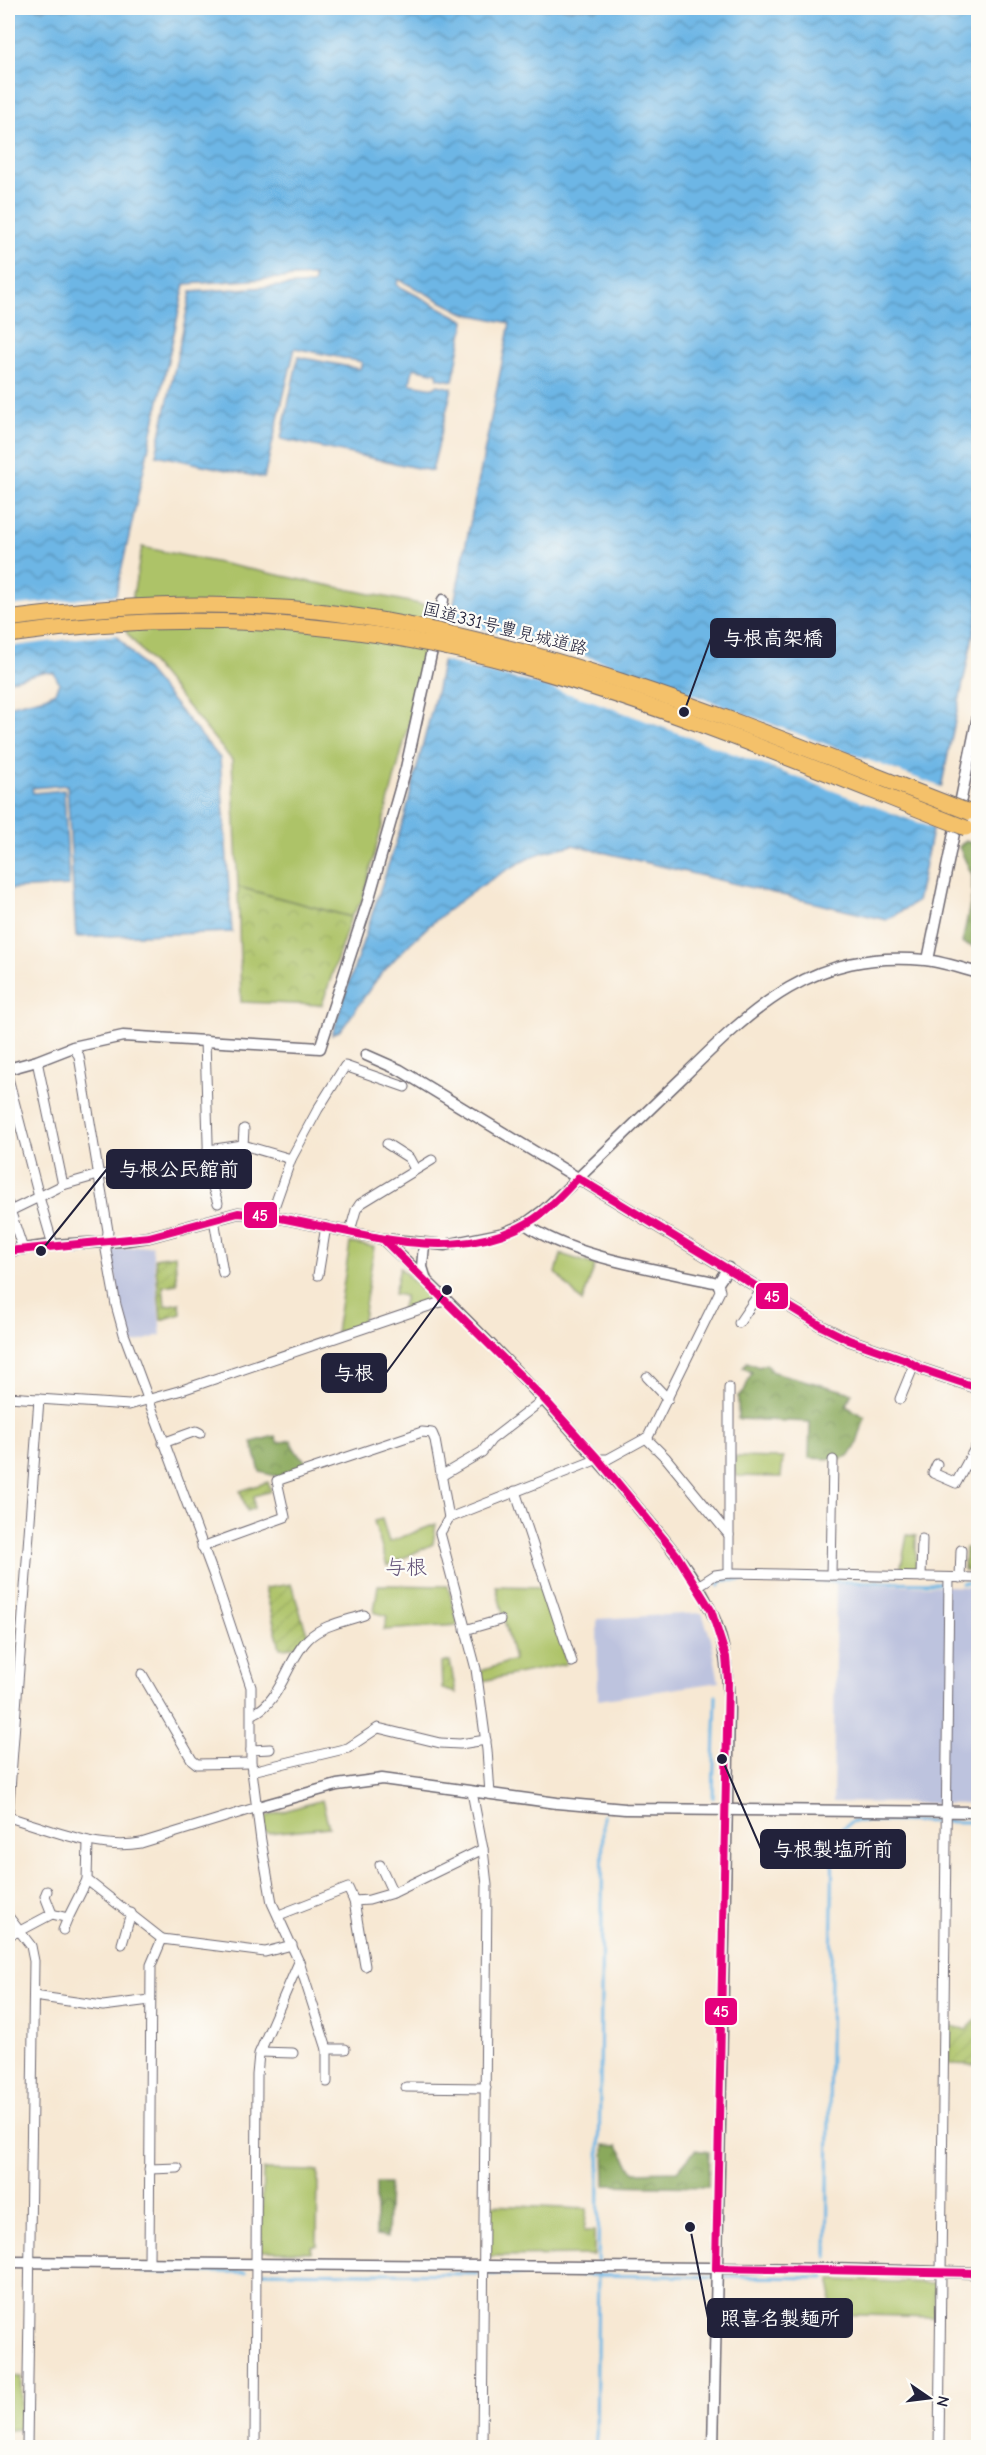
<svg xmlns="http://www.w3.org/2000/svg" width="986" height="2455" font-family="'Comic Neue','Klee One',sans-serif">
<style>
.industrial{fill:#bdc3de}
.grass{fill:#adc368;stroke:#687252;stroke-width:1.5}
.forest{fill:url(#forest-crowns);stroke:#56664c;stroke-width:1.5}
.park{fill:url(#park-crowns);stroke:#687252;stroke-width:1.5}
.garden{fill:url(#garden-furrows);stroke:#687252;stroke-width:1.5}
.water{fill:url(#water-waves);stroke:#486c90;stroke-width:1.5}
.pier{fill:#f7e8d3}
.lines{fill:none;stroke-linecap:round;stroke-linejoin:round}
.stream{stroke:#6db6e5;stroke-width:3}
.minor-casing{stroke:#6d6770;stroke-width:11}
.tertiary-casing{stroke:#6d6770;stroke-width:13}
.minor{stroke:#fff;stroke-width:9}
.tertiary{stroke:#fff;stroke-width:10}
.trunk-bridge-casing{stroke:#6d6770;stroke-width:17;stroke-linecap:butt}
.trunk-bridge{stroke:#f4c16a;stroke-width:15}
.bus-1-casing{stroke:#fdfcf7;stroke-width:12}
.bus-1{stroke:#e5007d;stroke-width:8}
.labels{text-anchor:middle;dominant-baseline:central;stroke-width:4.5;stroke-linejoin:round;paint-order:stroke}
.street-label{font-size:18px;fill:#22223b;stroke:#fdfcf7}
.quarter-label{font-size:21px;fill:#615076;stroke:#fdfcf7}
.leader{fill:none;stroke:#22223b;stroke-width:2}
.callout-dot{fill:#22223b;stroke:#fdfcf7;stroke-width:2}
.callout{fill:#22223b;stroke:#22223b;stroke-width:2}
.callout-label{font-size:20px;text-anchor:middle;font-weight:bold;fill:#fff}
.line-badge{stroke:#fdfcf7;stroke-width:2}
.badge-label{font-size:16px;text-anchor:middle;font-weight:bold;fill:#fff}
</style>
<defs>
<pattern id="forest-crowns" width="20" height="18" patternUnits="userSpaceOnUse" patternTransform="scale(1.5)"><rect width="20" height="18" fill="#8aa95c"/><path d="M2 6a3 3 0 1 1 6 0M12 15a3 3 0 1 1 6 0" fill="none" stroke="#70894d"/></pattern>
<pattern id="park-crowns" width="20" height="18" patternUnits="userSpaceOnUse" patternTransform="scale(1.5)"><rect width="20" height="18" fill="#adc368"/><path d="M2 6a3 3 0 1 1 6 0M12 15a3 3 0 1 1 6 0" fill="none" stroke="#95a75b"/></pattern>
<pattern id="garden-furrows" width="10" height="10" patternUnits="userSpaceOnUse" patternTransform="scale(1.5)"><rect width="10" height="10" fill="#adc368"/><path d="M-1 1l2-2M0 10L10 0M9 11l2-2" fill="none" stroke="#95a75b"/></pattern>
<pattern id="water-waves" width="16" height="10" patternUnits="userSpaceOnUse" patternTransform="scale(1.5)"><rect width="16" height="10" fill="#6db6e5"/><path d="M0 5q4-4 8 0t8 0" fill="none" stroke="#5994bb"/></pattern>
</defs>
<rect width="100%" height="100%" fill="#fdfcf7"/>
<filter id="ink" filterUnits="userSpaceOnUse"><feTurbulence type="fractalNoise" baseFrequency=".0167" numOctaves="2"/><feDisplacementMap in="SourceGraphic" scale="12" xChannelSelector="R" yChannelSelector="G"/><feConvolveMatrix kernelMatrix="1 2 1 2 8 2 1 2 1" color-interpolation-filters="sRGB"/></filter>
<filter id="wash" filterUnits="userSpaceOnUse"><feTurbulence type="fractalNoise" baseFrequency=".008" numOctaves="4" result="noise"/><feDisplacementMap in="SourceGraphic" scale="24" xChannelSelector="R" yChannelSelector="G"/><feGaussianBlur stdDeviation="1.35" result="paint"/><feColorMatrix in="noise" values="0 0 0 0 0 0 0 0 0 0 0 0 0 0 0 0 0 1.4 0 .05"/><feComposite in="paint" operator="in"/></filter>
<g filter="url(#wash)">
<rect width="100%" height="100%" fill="#f7e8d3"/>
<g class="industrial">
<polygon points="152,1245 161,1335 132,1344 120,1301 110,1250"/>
<polygon points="836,1583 978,1587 978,1804 833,1802"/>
<polygon points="702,1613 711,1639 719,1682 598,1700 597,1619"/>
</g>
<g class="grass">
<polygon points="142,547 429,606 434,613 415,701 362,901 351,917 238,887 232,760 126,632"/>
<polygon points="350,1243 374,1247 362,1326 336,1332"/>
<polygon points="561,1254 595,1265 582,1302 556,1273"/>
<polygon points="400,1268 431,1299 401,1311 405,1296 394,1294"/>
<polygon points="735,1457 783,1458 781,1477 737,1476 734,1468"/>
<polygon points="382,1519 389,1542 436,1524 433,1544 387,1566 374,1521"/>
<polygon points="907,1535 916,1536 916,1571 900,1572"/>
<polygon points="378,1585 448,1586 458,1625 384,1630 387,1616 374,1612"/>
<polygon points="496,1586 544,1587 562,1642 566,1664 482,1681 481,1671 514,1660"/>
<polygon points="322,1800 329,1827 268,1833 265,1831 264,1817"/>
<polygon points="263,2170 318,2171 317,2245 311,2247 311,2252 261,2251"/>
<polygon points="489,2205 587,2209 584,2231 594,2231 594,2255 488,2256"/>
<polygon points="831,2280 935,2283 934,2317 830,2314"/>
<polygon points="8,2376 21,2377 21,2429 8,2430"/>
</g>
<g class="forest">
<polygon points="966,840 978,847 978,948 962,943 972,895 972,875 959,847"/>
<path d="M747 1362 759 1367 766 1364 773 1372 852 1393 846 1406 865 1417C852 1461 856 1460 809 1458L810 1422 738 1419V1396L744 1391 752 1372 743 1368Z"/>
<path d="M275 1436 278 1443 291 1440C294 1451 298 1454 306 1461L308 1466 279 1477 260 1472 252 1442Z"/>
<polygon points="604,2145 618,2146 634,2172 677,2171 695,2150 709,2152 708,2187 605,2185"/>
<polygon points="376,2183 389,2183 387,2237 376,2236"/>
</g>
<polygon class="park" points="238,887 351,917 322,1005 241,1002"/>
<g class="garden">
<polygon points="175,1255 177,1284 163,1286 165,1306 180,1303 181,1314 161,1320 155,1258"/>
<polygon points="268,1482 271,1491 254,1496 254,1508 247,1511 240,1491"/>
<polygon points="965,1548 978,1548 978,1572 964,1571"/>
<polygon points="291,1584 308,1636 295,1647 280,1648 265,1588"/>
<polygon points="450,1661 456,1693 442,1689 441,1663"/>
<polygon points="978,2018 978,2065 949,2064 949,2025 966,2030"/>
</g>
<path class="water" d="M8 8H978V612L917 902 886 920 573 845C559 849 542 851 529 858 472 887 419 929 378 978 365 994 354 1013 341 1030L332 1035 405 815 437 689 510 323 464 313 398 279 397 285 465 321 453 381 438 378 437 373 413 368 410 384 434 388 438 385 452 388 432 471 281 439 298 357 360 369 362 362 295 348 264 478 156 455 191 292 314 284V276L185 284 109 626 220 758 232 932 76 937 67 785 32 788 33 793 64 790 69 886 8 889V706L45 697 55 692 59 683 54 673 43 672 8 681Z"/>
<g class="pier">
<polygon points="120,595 113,626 121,635 78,638 8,647 8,606"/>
<polygon points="447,620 543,643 604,662 944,788 935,829 595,702 536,684 439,660"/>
</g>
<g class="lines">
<g class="stream">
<polyline points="962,1583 978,1583"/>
<polyline points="719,1586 722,1580 943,1583"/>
<polyline points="713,1798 716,1696"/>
<polyline points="827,2257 833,1835 852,1821 978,1822"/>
<polyline points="143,2272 246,2272"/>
<polyline points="262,2272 479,2274"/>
<polyline points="489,2274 826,2278"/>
<polyline points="596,2448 603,1815"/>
</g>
</g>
</g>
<g filter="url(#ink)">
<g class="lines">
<defs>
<g id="minor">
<polyline points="205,1040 209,1176 218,1203"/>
<polyline points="73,1047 79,1056 108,1231 106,1250 116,1305 124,1334 214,1576 251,1687 251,1763 261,1841 272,1903 299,1962 259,2054 257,2075 255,2448"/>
<polyline points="37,1061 63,1185"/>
<polyline points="8,1078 39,1197 63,1185 98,1175 164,1169 209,1162"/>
<polyline points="387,1144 409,1158 415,1169"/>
<polyline points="243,1145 244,1129"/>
<polyline points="208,1150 243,1145 291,1159"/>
<polyline points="8,1204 23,1249"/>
<polyline points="10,1211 39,1197 53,1245"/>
<polyline points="271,1216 291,1159 318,1109 345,1066 405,1087"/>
<polyline points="214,1219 223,1273"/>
<polyline points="350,1231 356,1210 360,1204 432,1160"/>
<polyline points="318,1275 326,1226"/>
<polyline points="739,1323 762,1289"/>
<polyline points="647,1377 668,1399"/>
<polyline points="8,1397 129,1405 182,1390 447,1300"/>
<polyline points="900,1399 914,1365"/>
<polyline points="646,1438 666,1458 729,1535"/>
<polyline points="163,1443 196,1431 200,1433"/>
<polyline points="937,1464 933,1473 956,1483 978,1443"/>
<polyline points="441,1476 482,1452 491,1440 544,1399"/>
<polyline points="515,1491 572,1662"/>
<polyline points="202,1547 285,1517 277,1481 282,1479 422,1432 432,1433 435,1440 449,1518"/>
<polyline points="729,1573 729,1388"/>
<polyline points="831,1575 833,1460"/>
<polyline points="921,1577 922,1539"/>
<polyline points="960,1578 961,1550"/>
<polyline points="698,1586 715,1575 729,1573 978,1578"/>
<polyline points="465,1630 500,1620"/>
<polyline points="142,1674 192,1760 197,1764 251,1763"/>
<path d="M253 1714C281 1702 287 1660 308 1639 322 1625 346 1621 364 1615"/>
<polyline points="251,1750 270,1749"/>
<polyline points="252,1771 348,1748 378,1728 440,1743 460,1744 486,1740"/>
<polyline points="472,1792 483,1849 487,1885 482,2448"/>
<polyline points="490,1794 487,1750 476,1669 440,1533 449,1518 598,1459 608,1459 648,1437 720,1291 718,1283"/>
<polyline points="8,1817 39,1399"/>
<path d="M8 1817C50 1829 97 1851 141 1843L258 1807"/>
<polyline points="88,1841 87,1880 162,1939"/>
<polyline points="380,1865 393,1893"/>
<polyline points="47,1891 45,1896 52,1914"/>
<polyline points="354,1901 365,1966"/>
<polyline points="279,1915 348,1888 354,1901 369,1900 393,1893 483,1849"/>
<polyline points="8,1916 31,1946 34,1961 27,2448"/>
<polyline points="63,1930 68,1918"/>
<polyline points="8,1934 18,1932 52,1914 68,1918 87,1880"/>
<polyline points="122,1944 131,1913"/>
<polyline points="299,1962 327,2049 327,2082"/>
<polyline points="34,1996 103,2006 150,2000"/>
<polyline points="327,2049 345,2049"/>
<polyline points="260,2052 293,2053"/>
<polyline points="406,2087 486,2088"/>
<polyline points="149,2169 178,2168"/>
<polyline points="149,2263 151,1965 162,1939 265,1952 292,1945"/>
<polyline points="939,2448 949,1578"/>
</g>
<g id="tertiary">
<polyline points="928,960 978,716"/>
<polyline points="366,1055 400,1070 823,1327 849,1340 906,1360 921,1369 978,1388"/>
<polyline points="8,1069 37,1061 73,1047 123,1036 320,1048 369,898 406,768 443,600"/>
<path d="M525 1224C576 1259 658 1269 718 1283L728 1268"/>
<path d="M383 1239C471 1323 557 1409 634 1503 662 1537 693 1571 711 1611 726 1643 728 1674 729 1709L713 2448"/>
<polyline points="424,1245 422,1267 426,1280"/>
<path d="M8 1251 53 1245 121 1241 149 1237 238 1213 271 1216 383 1239 445 1245 504 1233 525 1224 544 1210C591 1167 636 1122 682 1078 755 1006 814 949 925 960 943 962 961 968 978 973"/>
<polyline points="258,1807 337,1785 382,1779 557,1803 625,1809 978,1812"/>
<polyline points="8,2262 830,2269 978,2273"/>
</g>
</defs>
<use href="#minor" class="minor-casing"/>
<use href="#tertiary" class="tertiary-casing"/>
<use href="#minor" class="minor"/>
<use href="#tertiary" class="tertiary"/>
<defs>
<g id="trunk-bridge">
<path d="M8 619C109 605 214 600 317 611 545 637 756 730 969 812"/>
<path d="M8 635C168 611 335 618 492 658 654 700 810 767 966 828"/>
</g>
</defs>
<use href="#trunk-bridge" class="trunk-bridge-casing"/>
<use href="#trunk-bridge" class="trunk-bridge"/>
<defs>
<g id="bus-1">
<polyline points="578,1178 823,1327 849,1340 906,1360 921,1369 978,1388"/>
<path d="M373 1237C427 1247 486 1250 534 1219 551 1208 564 1192 578 1178"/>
<polyline points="8,1251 149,1237 238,1213 271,1216 383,1239 544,1399 598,1459 676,1554 711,1610 726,1657 728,1680 716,2268"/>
<polyline points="716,2268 978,2273"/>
</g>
</defs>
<use href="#bus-1" class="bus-1-casing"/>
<use href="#bus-1" class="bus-1"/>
</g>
</g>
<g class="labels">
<g class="street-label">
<text transform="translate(505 629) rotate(14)">国道331号豊見城道路</text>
</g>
<g class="quarter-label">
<text x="406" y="1567">与根</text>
</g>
</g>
<path class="leader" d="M684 712L711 638M41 1251L107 1169M447 1290L386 1373M722 1759L761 1849M690 2227L708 2318"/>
<g class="callout-dot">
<circle cx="684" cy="712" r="6"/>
<circle cx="41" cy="1251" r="6"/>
<circle cx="447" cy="1290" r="6"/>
<circle cx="722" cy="1759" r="6"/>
<circle cx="690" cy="2227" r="6"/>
</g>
<g class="callout">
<rect x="711" y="619" width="124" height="38" rx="6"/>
<rect x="107" y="1150" width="144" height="38" rx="6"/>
<rect x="322" y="1354" width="64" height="38" rx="6"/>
<rect x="761" y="1830" width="144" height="38" rx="6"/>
<rect x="708" y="2299" width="144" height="38" rx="6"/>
</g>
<g class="callout-label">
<text x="773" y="645">与根高架橋</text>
<text x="179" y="1176">与根公民館前</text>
<text x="354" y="1380">与根</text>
<text x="833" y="1856">与根製塩所前</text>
<text x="780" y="2325">照喜名製麺所</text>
</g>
<g class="line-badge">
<rect x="243" y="1201" width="35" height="28" rx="6" fill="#e5007d"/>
<rect x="755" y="1282" width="34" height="28" rx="6" fill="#e5007d"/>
<rect x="704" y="1997" width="34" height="29" rx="6" fill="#e5007d"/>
</g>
<g class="badge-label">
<text x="260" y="1221">45</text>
<text x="772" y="1302">45</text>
<text x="721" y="2017">45</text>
</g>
<rect width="986" height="2455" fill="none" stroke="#fdfcf7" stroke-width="30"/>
<g transform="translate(929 2398) rotate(104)" stroke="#fdfcf7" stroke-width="4.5" paint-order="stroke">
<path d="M0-4.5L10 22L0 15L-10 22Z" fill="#22223b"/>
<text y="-9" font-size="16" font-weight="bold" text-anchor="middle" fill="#22223b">N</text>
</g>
</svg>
